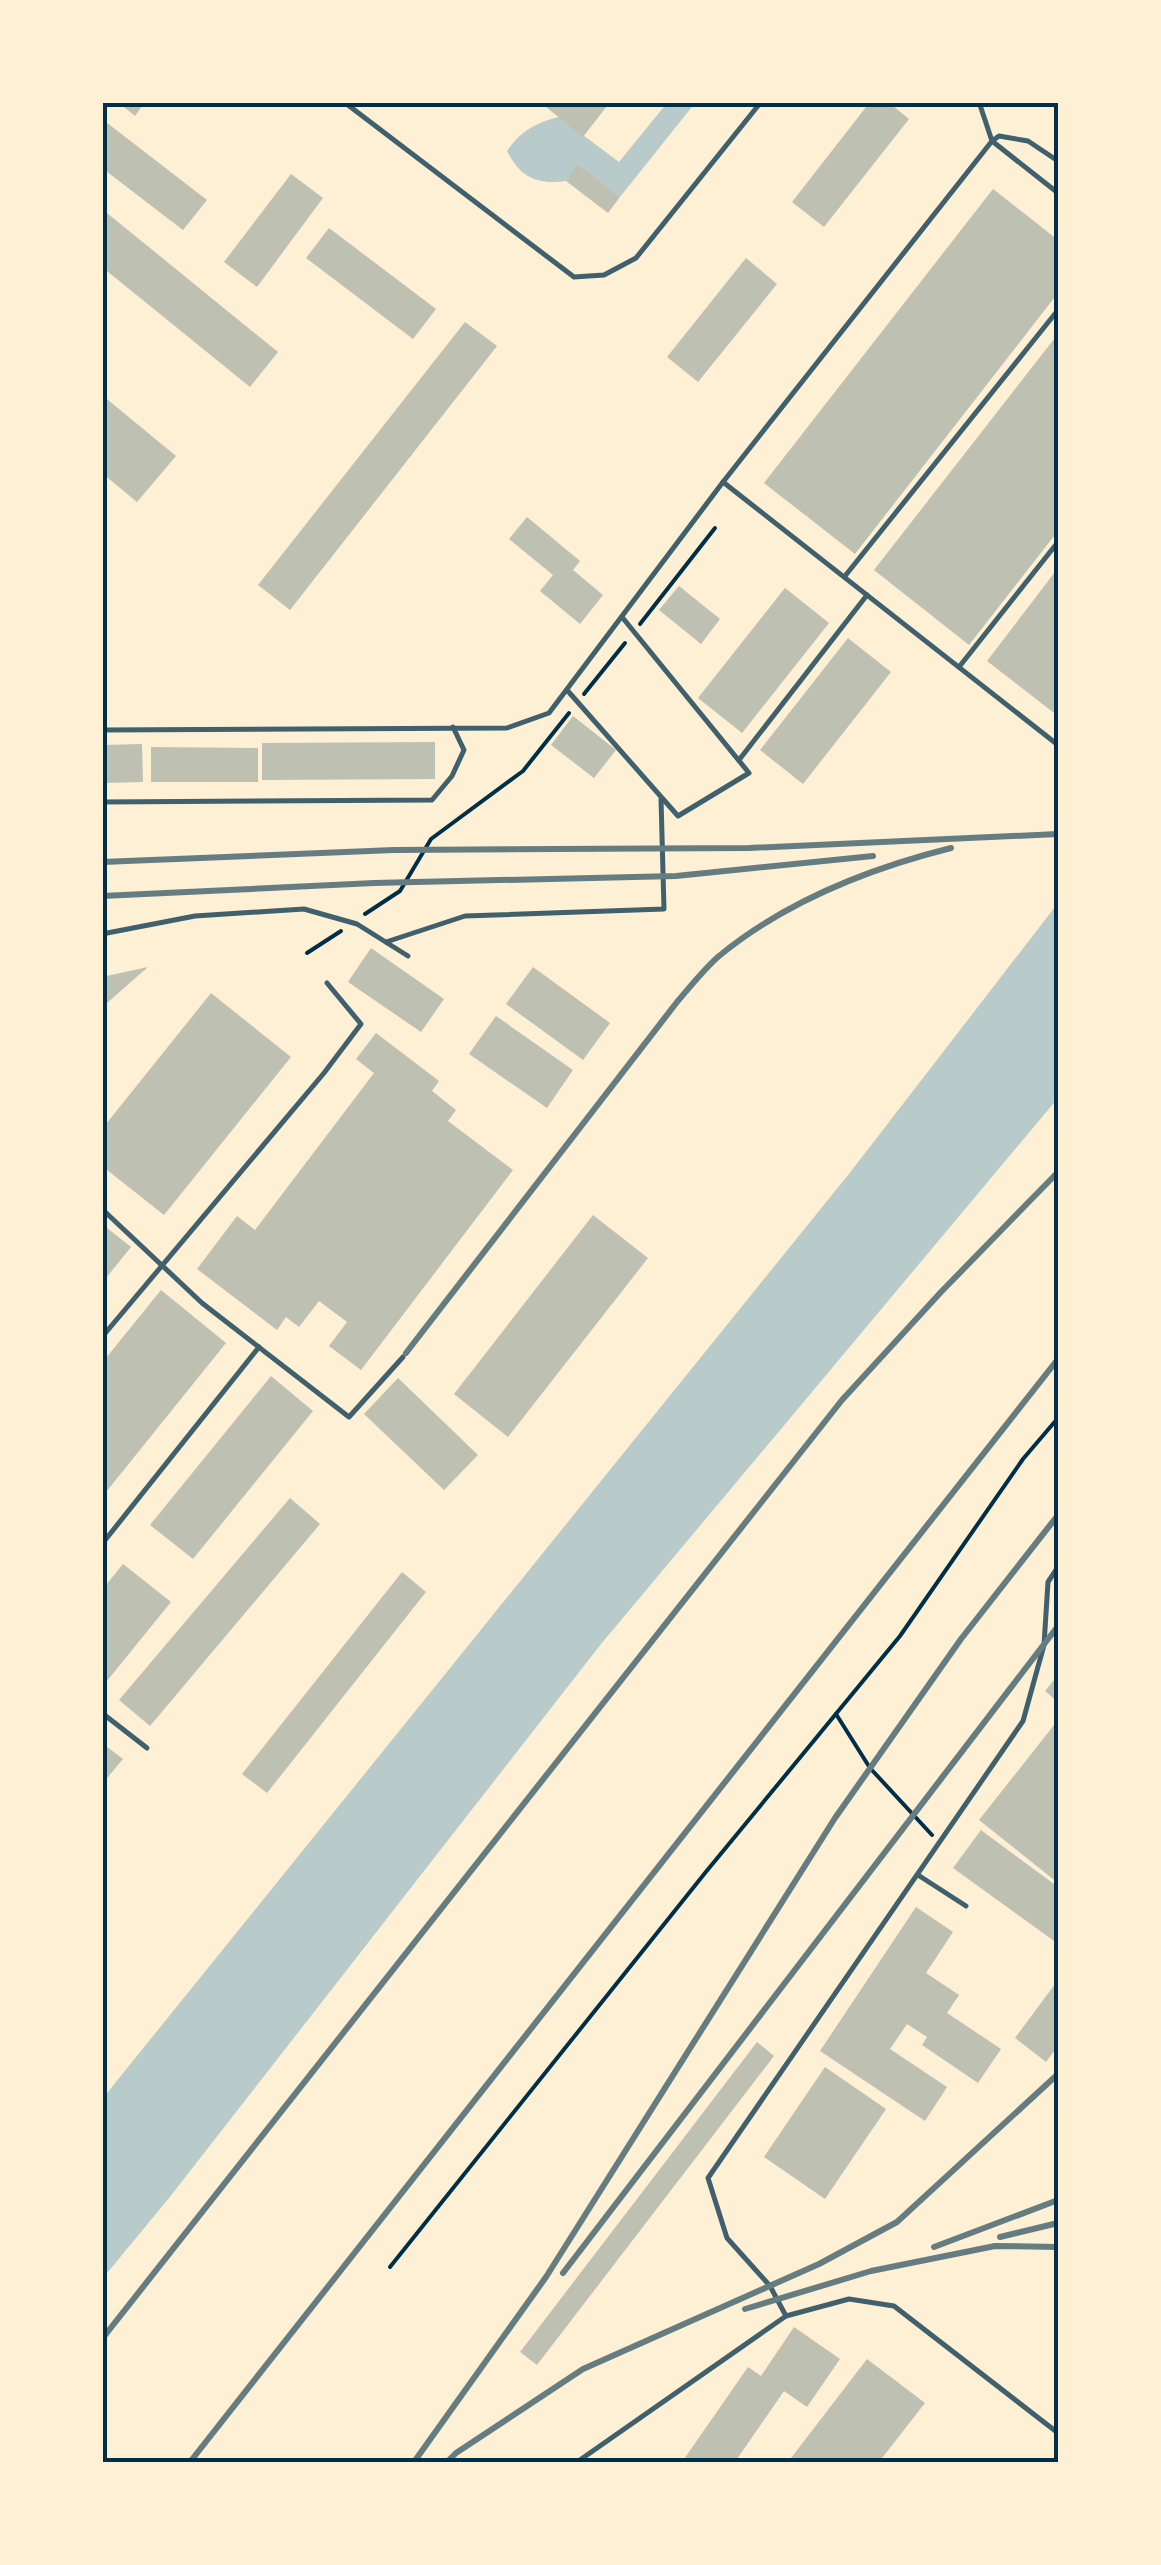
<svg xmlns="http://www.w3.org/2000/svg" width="1161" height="2565" font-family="'Noto Serif',serif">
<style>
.green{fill:#b9caca}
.building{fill:#bec0b2}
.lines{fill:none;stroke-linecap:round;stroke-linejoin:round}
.path{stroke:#003049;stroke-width:4}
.service{stroke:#3f606c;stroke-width:5}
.rail{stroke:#657d81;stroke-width:6}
.neatline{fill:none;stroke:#003049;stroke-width:4}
</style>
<rect width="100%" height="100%" fill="#fdf0d5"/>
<g class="green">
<path d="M667 103H695L620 197 579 165 566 181C537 185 520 177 507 151 521 131 535 123 559 117L619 162Z"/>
<polygon points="1058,903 1058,1098 601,1644 169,2198 103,2278 103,2098 852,1170"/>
</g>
<g class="building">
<polygon points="118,102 145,102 135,116"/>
<polygon points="540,102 610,102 583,137"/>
<polygon points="870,102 888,102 909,119 824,227 792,202"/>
<polygon points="102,119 207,200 183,230 102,168"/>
<polygon points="578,164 620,197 608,213 566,181"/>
<polygon points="291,174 323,198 257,287 224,262"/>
<polygon points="993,189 1058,240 1058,293 855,554 764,483"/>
<polygon points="102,209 278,352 250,387 102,267"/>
<polygon points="329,228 436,309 413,339 306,258"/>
<polygon points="746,258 777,284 698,382 667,357"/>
<polygon points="465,322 497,346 290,610 258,585"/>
<polygon points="1058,334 1058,531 969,645 874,570"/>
<polygon points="102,395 176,456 137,502 102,473"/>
<polygon points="527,517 580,561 573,570 603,595 580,624 540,591 553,575 509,539"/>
<polygon points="1058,568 1058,716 987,661"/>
<polygon points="679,586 720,619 701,644 659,610"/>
<polygon points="785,588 829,623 742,733 698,698"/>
<polygon points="848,638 891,672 803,784 760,750"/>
<polygon points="573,716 616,750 594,778 551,745"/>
<polygon points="435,742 435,779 262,780 262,743"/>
<polygon points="142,744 143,782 102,783 102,745"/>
<polygon points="151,747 258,748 258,782 151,782"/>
<polygon points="371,948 444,999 421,1032 348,982"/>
<polygon points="148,967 107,1003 102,977"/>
<polygon points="533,967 610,1023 583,1060 506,1004"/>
<polygon points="211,993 291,1057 164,1215 102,1166 102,1129"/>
<polygon points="496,1016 573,1070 547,1108 469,1054"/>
<polygon points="376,1033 439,1081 432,1091 456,1110 448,1121 513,1170 361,1370 329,1346 347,1322 319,1301 299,1327 286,1317 277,1330 197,1269 237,1216 255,1230 374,1073 356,1059"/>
<polygon points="593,1215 648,1258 508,1437 454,1394"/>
<polygon points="102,1224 131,1247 102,1283"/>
<polygon points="161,1290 226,1343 102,1497 102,1363"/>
<polygon points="271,1376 313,1411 193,1559 150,1525"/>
<polygon points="398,1378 478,1455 444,1490 364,1414"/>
<polygon points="290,1498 320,1524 150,1726 119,1700"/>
<polygon points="123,1564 171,1602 102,1687 102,1590"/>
<polygon points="402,1572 426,1592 267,1793 242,1774"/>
<polygon points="1058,1675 1058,1702 1045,1691"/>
<polygon points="1058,1720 1058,1883 979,1820"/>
<polygon points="102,1743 123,1759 102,1784"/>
<polygon points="981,1830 1058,1887 1058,1934 1054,1941 953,1868"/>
<polygon points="916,1907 953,1932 926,1973 959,1995 947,2013 1001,2049 978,2083 922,2045 927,2037 907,2024 890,2049 947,2087 925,2121 820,2051"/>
<polygon points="1058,1980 1058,2046 1046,2062 1015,2038"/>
<polygon points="757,2042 774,2056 537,2365 520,2352"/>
<polygon points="825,2067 886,2109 825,2199 764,2157"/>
<polygon points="794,2327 840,2359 807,2407 784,2391 735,2462 682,2462 748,2367 761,2376"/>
<polygon points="867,2359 925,2403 879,2462 788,2462"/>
</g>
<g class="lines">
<g class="path">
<polyline points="640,624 715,528"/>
<polyline points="584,694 625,643"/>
<polyline points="365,914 400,891 431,839 523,771 569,713"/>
<polyline points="307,953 341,931"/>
<polyline points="836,1714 870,1768 932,1835"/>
<polyline points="390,2267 705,1873 900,1636 1023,1459 1058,1418"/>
</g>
<g class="service">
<polyline points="344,102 574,277 604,275 636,258 761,102"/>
<polyline points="979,102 992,141 1058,193"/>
<polyline points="723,482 1058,745"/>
<polyline points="845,576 1058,310"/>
<polyline points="959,667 1058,542"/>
<polyline points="567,690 678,816 749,773 622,617"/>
<polyline points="102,730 507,728 549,713 723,482 992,141 999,136 1028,141 1058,161"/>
<polyline points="739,760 867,595"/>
<polyline points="102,802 432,800 452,776 464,750 453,727"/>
<polyline points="102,934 195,916 304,909 357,924 408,956"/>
<polyline points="386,942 465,916 664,909 661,799"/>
<polyline points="102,1209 202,1303 349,1417 403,1357"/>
<polyline points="102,1337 324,1073 361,1024 327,983"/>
<polyline points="102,1544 259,1347"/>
<polyline points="102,1713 147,1748"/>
<polyline points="918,1875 966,1906"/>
<polyline points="786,2316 770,2286 727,2238 708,2178 1023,1721 1044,1645 1048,1582 1058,1567"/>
<polyline points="577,2462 786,2316 849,2299 894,2306 1058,2433"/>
</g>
<g class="rail">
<polyline points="102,862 394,850 749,848 1058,834"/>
<polyline points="102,896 374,883 676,876 873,856"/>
<path d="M406 1353 677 1002C690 987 704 969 719 956 786 901 867 869 951 848"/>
<polyline points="1000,2237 1058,2223"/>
<polyline points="934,2247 1058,2200"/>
<polyline points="563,2273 1058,1626"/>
<polyline points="745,2309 871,2271 995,2246 1058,2247"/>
<polyline points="102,2339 842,1400 941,1292 1058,1172"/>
<polyline points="190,2462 1058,1359"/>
<polyline points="414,2462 546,2277 835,1818 961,1639 1058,1515"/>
<polyline points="447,2462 456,2453 583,2369 819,2264 897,2222 1058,2074"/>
</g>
</g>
<rect width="1161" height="2565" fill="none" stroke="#fdf0d5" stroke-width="210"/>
<rect x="105" y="105" width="951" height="2355" class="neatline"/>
</svg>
